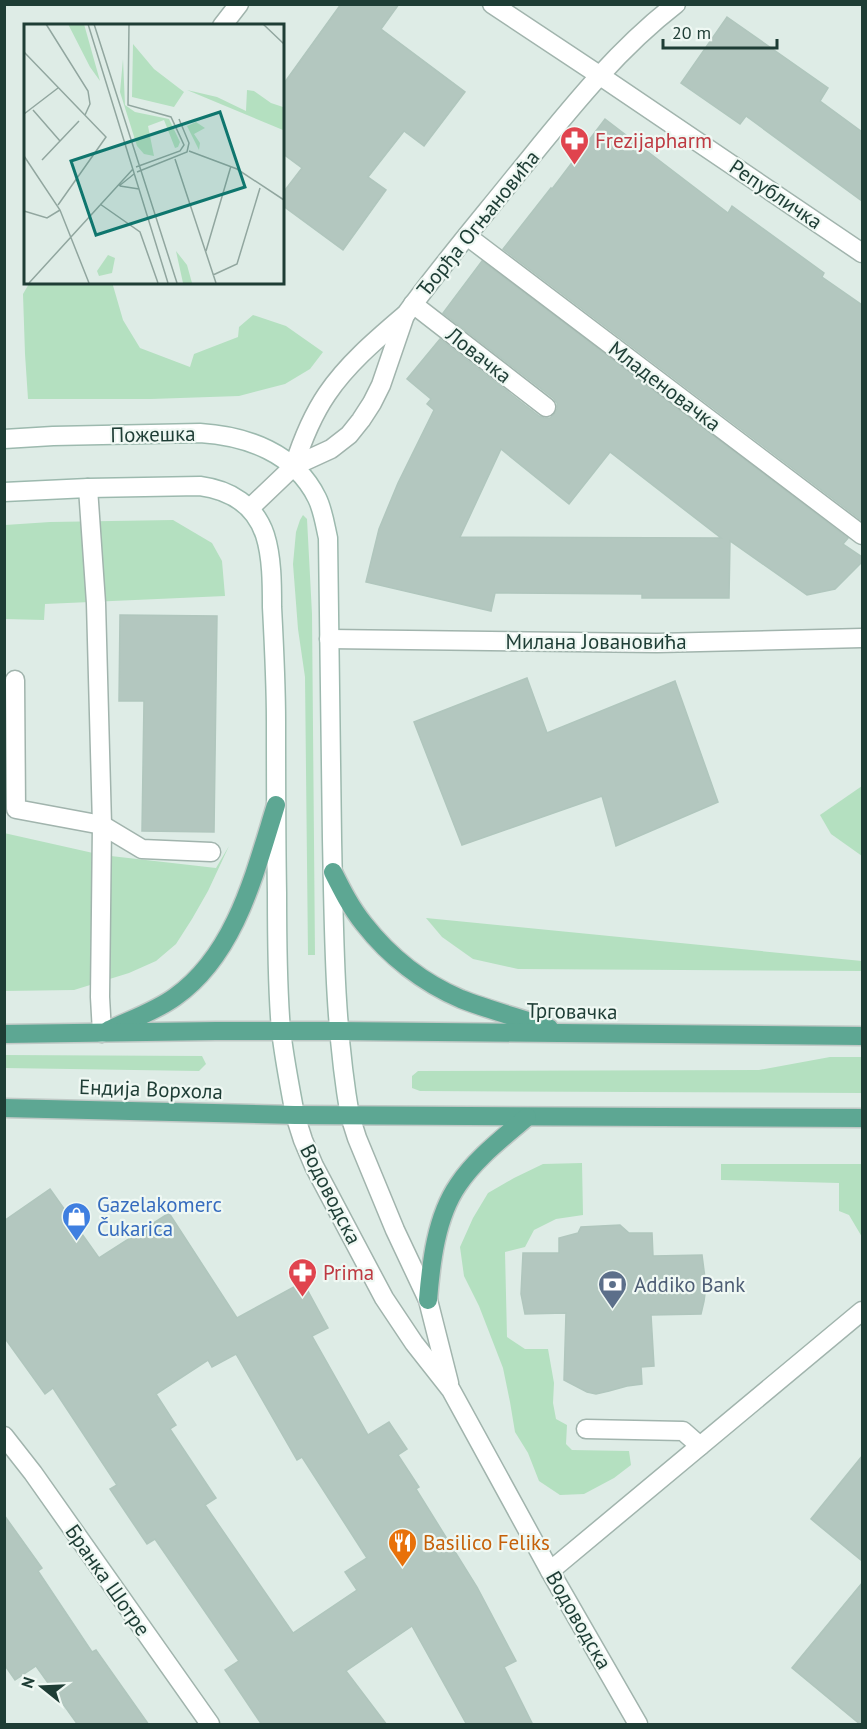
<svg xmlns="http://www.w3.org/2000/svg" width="867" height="1729" font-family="'PT Sans',sans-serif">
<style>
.green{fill:#b4e0c0}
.building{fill:#b3c7bf;stroke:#b0c6bd;stroke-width:1.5;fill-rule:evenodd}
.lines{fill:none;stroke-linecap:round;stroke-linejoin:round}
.service-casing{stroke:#a1b4ad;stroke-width:21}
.minor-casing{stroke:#a1b4ad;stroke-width:21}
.tertiary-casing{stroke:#a1b4ad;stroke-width:21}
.secondary-casing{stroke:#9cb9ae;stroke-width:21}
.primary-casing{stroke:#c0c9c6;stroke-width:21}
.service{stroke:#fff;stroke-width:18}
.minor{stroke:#fff;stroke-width:18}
.tertiary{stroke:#fff;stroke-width:18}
.secondary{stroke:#fff;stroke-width:18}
.primary{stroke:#5da793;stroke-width:18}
.labels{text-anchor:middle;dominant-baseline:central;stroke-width:4.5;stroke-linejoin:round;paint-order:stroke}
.health-label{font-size:21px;fill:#be3a42;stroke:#eff8f3;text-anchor:start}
.street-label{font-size:21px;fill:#1e3d35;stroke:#eff8f3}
.shop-label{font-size:21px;fill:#366cbe;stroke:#eff8f3;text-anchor:start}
.service-label{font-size:21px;fill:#4e5e75;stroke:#eff8f3;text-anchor:start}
.food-label{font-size:21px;fill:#c56008;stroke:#eff8f3;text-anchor:start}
.inset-road{fill:none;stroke:#91a69f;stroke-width:1.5}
.view{fill:#0f766e;fill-opacity:0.15;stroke:#0f766e;stroke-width:3}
.inset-edge{fill:none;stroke:#1e3d35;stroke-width:3}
</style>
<rect width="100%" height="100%" fill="#deece6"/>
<g class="green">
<polygon points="30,282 112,282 123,320 140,348 190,367 194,354 238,337 239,327 253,315 286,326 323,352 310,369 285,384 239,396 151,399 28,399 25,354 23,294"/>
<polygon points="303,515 307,519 312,614 315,955 308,955 305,677 298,629 293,564 296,532 300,520"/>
<polygon points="173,520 212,543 222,561 225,596 45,604 44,620 5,619 5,525 50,522"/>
<polygon points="862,786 862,856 831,834 820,815"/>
<polygon points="4,833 102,855 216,868 229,846 208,891 192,919 176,944 156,961 129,973 74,990 5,991"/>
<polygon points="426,918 862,961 862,971 518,969 473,959 442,937"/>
<polygon points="5,1055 202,1056 206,1064 199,1071 5,1068"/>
<polygon points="830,1057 862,1057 862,1093 420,1091 412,1088 412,1076 418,1071 759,1070"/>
<polygon points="582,1163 583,1215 556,1219 534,1230 525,1247 505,1252 507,1337 525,1349 548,1349 554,1383 553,1403 556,1419 567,1425 566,1444 572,1450 629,1451 631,1465 614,1478 584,1494 560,1495 539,1481 528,1453 515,1432 510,1402 503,1368 479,1306 464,1276 460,1247 473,1218 488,1193 514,1178 543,1164"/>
<polygon points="721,1164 862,1164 862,1237 849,1215 839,1211 839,1183 721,1180"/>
</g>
<g class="building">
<polygon points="341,4 399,4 381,29 465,92 424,146 404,131 368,177 386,190 343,250 282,205 282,194 302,168 282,153 282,86"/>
<polygon points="727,17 828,88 820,101 862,132 862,201 746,116 740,124 681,83"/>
<polygon points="605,119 728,213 732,206 824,273 822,277 862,305 861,520 503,249 551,188 552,189"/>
<path d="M482 261 848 538 843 544 862 557V562L835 589 807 595 730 541 729 598H642V594L495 593 491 611 366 582 379 529 398 483 434 410 427 404 431 399 407 379 440 339 539 416 544 418H550L554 414 557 409V403L553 398 443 313ZM501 449 569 504 610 452 721 538 460 537Z"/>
<polygon points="120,615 217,616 214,832 142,831 144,701 119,701"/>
<polygon points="527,678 547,733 675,681 718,802 616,846 602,796 462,845 414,722"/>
<path d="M50 1189 99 1258 169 1213 237 1318 303 1282 328 1328 312 1336 368 1435 389 1422 407 1449 398 1455 419 1487 416 1489 477 1587 516 1661 504 1667 533 1725H467L412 1626 346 1671 387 1725H262L225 1670 239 1661 155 1539 147 1544 110 1489 117 1485 53 1388 45 1394 4 1337V1221ZM236 1354 297 1460 302 1457 367 1558 345 1572 357 1590 293 1633 205 1505 216 1498 170 1429 176 1425 156 1394 208 1360 212 1367Z"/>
<polygon points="620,1225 629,1233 652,1233 653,1256 702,1255 706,1286 704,1301 701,1314 651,1315 654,1366 641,1367 642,1384 627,1386 609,1391 596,1394 587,1392 564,1380 566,1313 525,1314 521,1294 523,1253 559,1253 559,1238 578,1233 581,1227"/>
<polygon points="862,1456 862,1561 811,1519"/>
<polygon points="4,1515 42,1568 38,1571 92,1652 96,1650 149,1725 78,1725 36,1666 15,1680 4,1664"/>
<polygon points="862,1583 862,1725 861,1725 792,1668"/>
</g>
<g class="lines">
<defs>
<g id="service">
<polyline points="492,4 599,75"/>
<polyline points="222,26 239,4"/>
<polyline points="467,236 862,535"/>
<polyline points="413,304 546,407"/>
<polyline points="88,488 96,603 102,825 100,997 102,1033"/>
<polyline points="15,680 16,809 102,825 142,849 211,852"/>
<polyline points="586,1429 683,1431 700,1446"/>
</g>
<g id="minor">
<polyline points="599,75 862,253"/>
<polyline points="329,639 657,643 862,638"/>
<polyline points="4,1436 33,1473 210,1724"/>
<polyline points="550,1571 862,1311"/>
</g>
<g id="tertiary">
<path d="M294 466C302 441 312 416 327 394 348 363 378 338 406 314 441 266 480 220 517 174 566 114 614 52 676 4"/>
<polyline points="250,508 294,466 331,449 349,435 361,420 372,403 381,385 405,315"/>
<polyline points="295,1115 303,1140 314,1166 384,1298 414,1343 451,1390 550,1571 638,1724"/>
<polyline points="350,1116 357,1138 395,1230 428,1300 449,1383"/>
</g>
<g id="secondary">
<path d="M4 439 53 436 200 433C247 436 295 453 317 498 323 510 325 525 328 538 329 638 331 739 332 839 334 931 334 1025 350 1116"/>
<path d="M4 492 88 488 200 486C230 490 255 505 265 535 272 557 272 584 272 607 274 645 276 683 276 721 276 778 276 836 277 893 277 939 277 984 281 1030 284 1058 290 1087 295 1115"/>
</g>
<g id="primary">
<path d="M333 872C342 890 351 908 364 924 389 956 423 983 461 999 489 1010 520 1018 549 1028"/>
<path d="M109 1030C130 1020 156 1011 175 997 236 954 255 872 276 805"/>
<polyline points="4,1034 216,1031 339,1031 862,1036"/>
<polyline points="4,1108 295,1115 862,1118"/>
<path d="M428 1300C431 1263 436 1217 458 1185 476 1158 503 1138 527 1117"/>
</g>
</defs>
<use href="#service" class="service-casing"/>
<use href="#minor" class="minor-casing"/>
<use href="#tertiary" class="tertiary-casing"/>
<use href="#secondary" class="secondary-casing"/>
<use href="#primary" class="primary-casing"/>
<use href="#service" class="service"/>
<use href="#minor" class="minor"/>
<use href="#tertiary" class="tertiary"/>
<use href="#secondary" class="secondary"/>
<use href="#primary" class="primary"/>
</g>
<defs>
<symbol id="pharmacy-pin" viewBox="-11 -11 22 30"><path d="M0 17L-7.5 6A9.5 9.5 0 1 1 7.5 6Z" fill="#e0444e" stroke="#eff8f3"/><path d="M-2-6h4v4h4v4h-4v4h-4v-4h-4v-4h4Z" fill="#fff"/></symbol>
<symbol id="shop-pin" viewBox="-11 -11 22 30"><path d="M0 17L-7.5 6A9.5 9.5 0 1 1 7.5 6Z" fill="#3f7fe0" stroke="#eff8f3"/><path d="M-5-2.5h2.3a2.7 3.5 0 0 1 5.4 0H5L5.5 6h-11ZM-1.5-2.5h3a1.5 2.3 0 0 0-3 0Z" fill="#fff"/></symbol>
<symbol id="bank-pin" viewBox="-11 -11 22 30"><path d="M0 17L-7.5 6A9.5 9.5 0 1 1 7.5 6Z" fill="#5c6f8a" stroke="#eff8f3"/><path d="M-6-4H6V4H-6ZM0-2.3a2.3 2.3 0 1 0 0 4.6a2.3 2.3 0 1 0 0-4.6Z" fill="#fff"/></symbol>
<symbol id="restaurant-pin" viewBox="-11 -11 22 30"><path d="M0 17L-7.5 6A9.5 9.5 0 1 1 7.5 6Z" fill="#e8710a" stroke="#eff8f3"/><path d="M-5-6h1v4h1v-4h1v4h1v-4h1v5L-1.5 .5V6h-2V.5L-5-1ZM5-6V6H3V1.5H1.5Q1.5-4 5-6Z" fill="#fff"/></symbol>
</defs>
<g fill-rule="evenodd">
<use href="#pharmacy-pin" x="558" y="124" width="33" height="45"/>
<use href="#shop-pin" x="60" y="1200" width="33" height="45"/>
<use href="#pharmacy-pin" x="286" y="1256" width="33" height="45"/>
<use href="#bank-pin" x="596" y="1268" width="33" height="45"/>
<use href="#restaurant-pin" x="386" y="1526" width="33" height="45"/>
</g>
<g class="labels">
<g class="health-label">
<text x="595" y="140">Frezijapharm</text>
<text x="323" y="1272">Prima</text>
</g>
<g class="street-label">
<text transform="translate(776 194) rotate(34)">Републичка</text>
<text transform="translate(478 223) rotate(-51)">Ђорђа Огњановића</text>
<text transform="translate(479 355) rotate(38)">Ловачка</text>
<text transform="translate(665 386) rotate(37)">Младеновачка</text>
<text transform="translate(153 434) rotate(-1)">Пожешка</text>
<text x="596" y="641">Милана Јовановића</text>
<text transform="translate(572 1011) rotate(1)">Трговачка</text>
<text transform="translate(151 1089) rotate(2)">Ендија Ворхола</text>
<text transform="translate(331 1194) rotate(63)">Водоводска</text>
<text transform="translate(108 1580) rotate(55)">Бранка Шотре</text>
<text transform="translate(579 1620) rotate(60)">Водоводска</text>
</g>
<g class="shop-label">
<text x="97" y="1204">Gazelakomerc<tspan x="97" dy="24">Čukarica</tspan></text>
</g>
<g class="service-label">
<text x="634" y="1284">Addiko Bank</text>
</g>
<g class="food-label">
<text x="423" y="1542">Basilico Feliks</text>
</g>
</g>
<g transform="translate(24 24)">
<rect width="260" height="260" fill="#deece6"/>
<path d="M44 0H60L76 57 66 43ZM109 20 130 45 160 68 150 83 108 73ZM99 35 101 81 111 88 145 95 156 118 154 123 151 124 140 96 124 102 130 132 120 130 113 122 96 68ZM163 66 193 73 222 87 223 66 230 67 247 79 259 83V106ZM172 98 181 104 170 110 176 119 175 126 163 102ZM152 227 163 241 168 259H159ZM84 231 91 234 88 249 75 252 73 247Z" fill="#b4e0c0"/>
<path class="inset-road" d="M22 0 64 67 66 80 61 91M64 0 144 259M70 0 153 259M105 0 104 81 147 93 160 121 156 127 112 143M239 0 260 20M0 28 82 113 34 181M9 86 36 117M0 90 34 64M165 127 213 145 260 176M0 132 36 186 65 259M151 135 192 259M18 136 55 97M113 148 163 128 165 119 155 95M95 162 110 150M96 162 115 165M76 180 116 208 134 259M0 187 23 194 36 186M182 227 207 142M189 251 213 240 236 164M5 259 109 145"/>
<path class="view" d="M196 88 221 163 72 211 47 137Z"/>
<rect width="260" height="260" class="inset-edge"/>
</g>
<rect width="867" height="1729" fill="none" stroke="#1e3d35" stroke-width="12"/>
<g transform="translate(42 1687) rotate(288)" stroke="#eff8f3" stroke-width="4.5" paint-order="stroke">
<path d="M0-4.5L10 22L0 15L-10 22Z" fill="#1e3d35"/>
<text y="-9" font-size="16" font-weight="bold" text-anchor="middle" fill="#1e3d35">N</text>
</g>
<path d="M663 39v9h114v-9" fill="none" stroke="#1e3d35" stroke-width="3"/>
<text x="672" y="39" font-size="18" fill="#1e3d35" stroke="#eff8f3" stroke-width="4.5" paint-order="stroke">20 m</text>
</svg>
